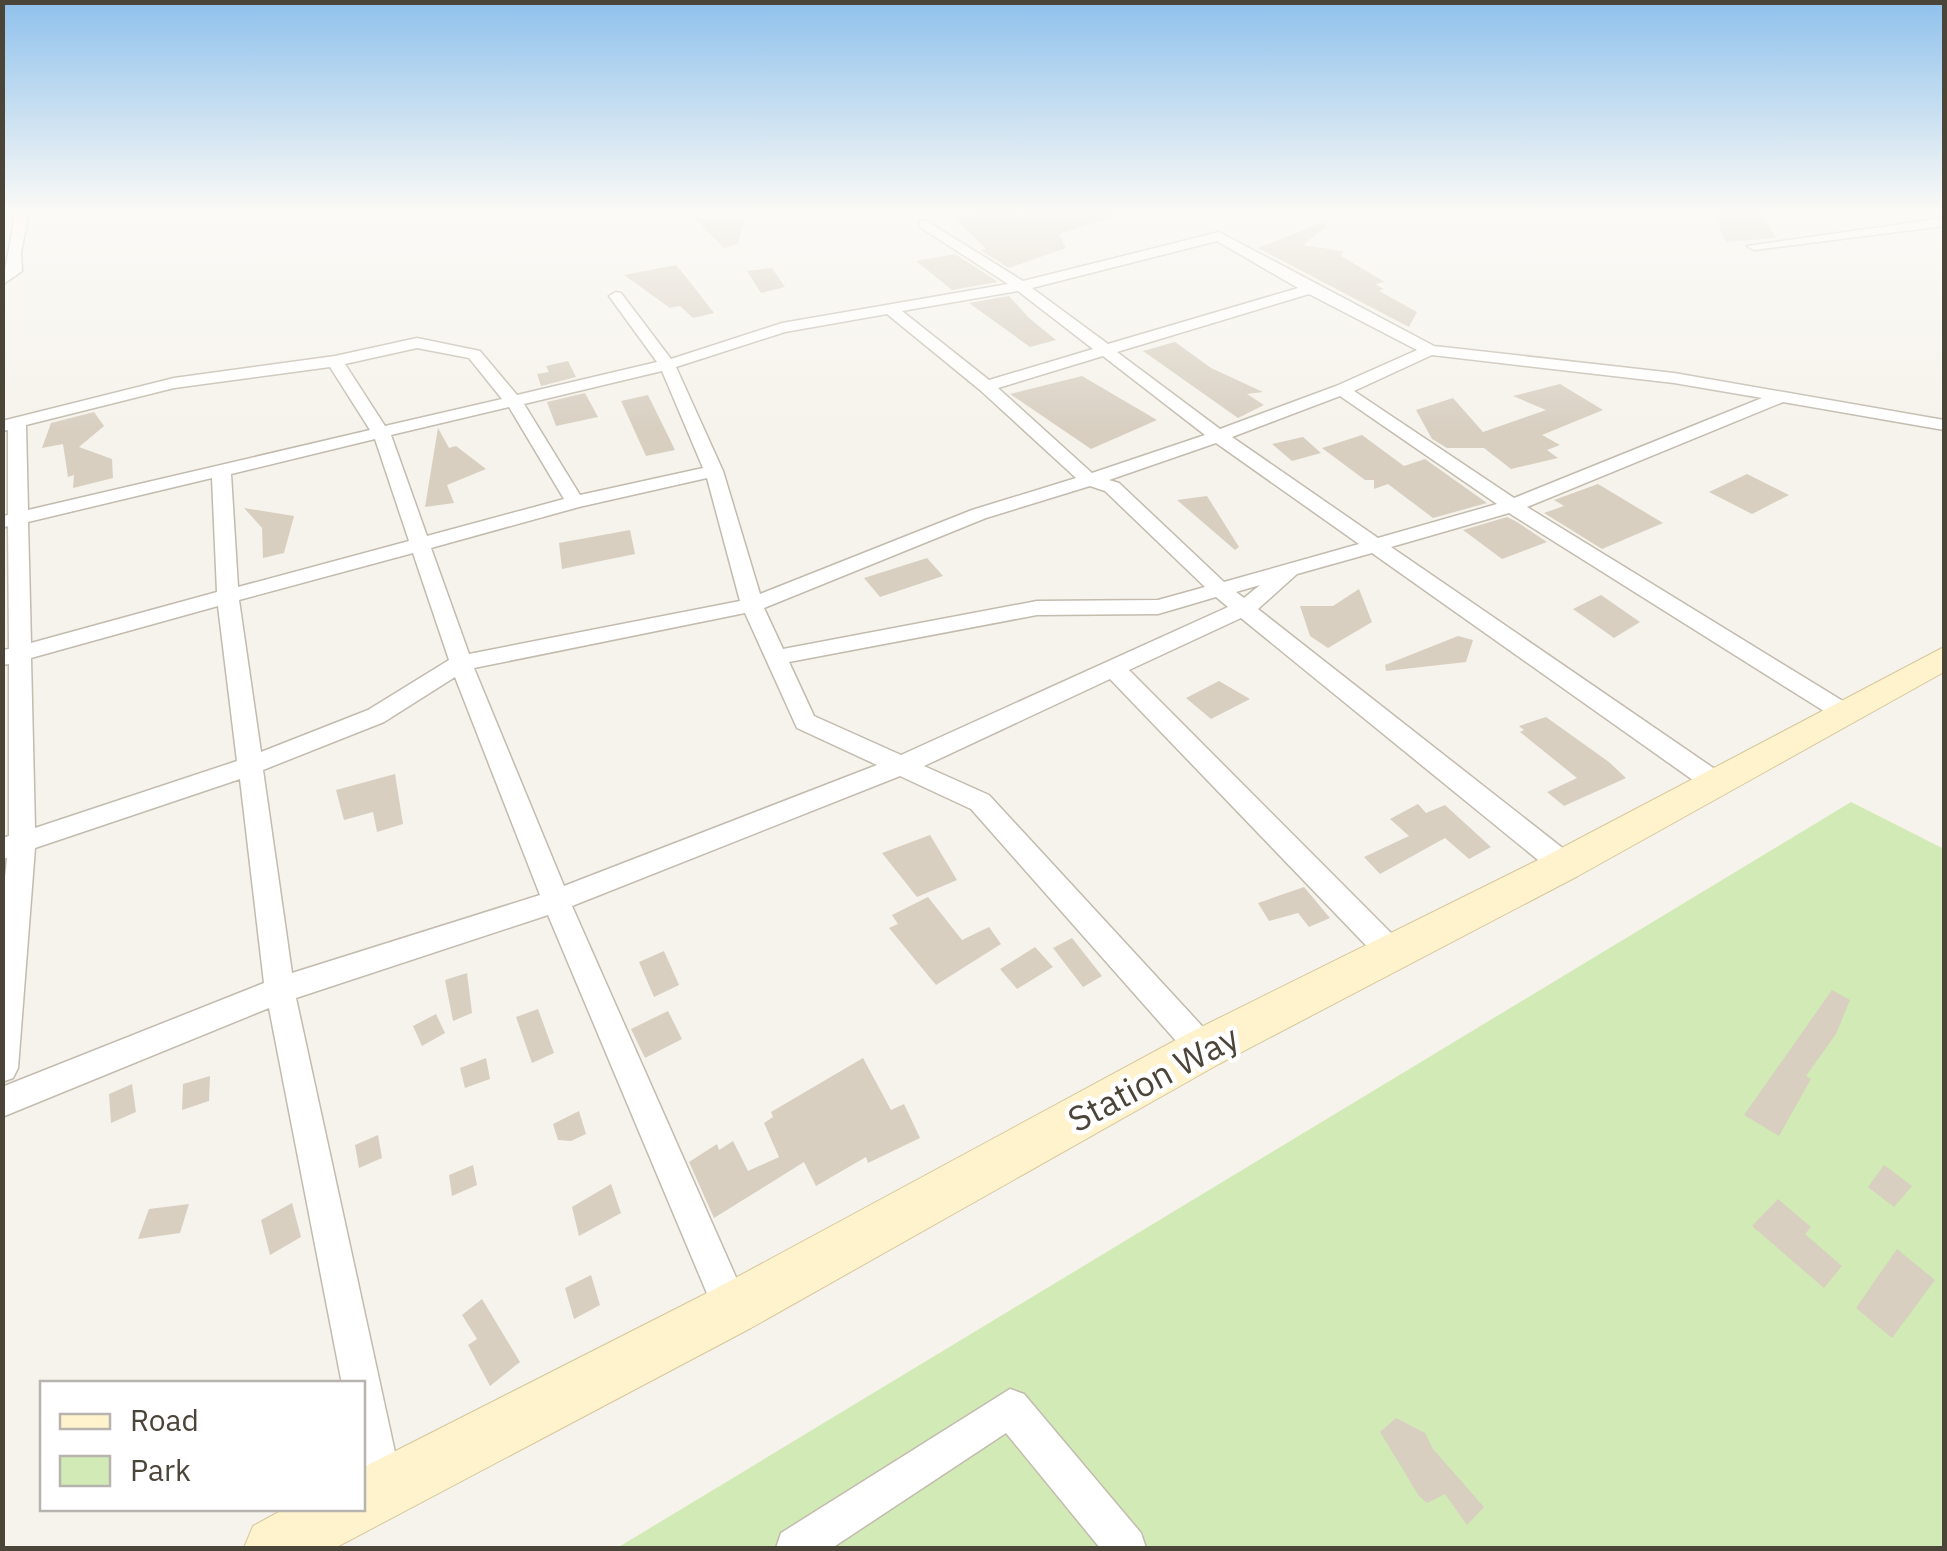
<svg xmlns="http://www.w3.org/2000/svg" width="1947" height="1551" font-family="'IBM Plex Sans',sans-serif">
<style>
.green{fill:#d2eab5}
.building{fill:#d8cfc1}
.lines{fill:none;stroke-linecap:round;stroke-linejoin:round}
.street-casing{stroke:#c2bbae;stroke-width:3}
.secondary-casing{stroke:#d6c79b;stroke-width:2}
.street{fill:#fff;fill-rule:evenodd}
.secondary{fill:#fff3cd;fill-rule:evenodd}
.labels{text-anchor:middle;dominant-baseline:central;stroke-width:9;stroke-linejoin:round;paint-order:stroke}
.near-street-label{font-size:35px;fill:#4b4439;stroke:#fff}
</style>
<rect width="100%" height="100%" fill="#f6f3ec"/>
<polygon class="green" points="1851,802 1944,849 1944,1548 617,1548"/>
<g class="building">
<polygon points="974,212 1112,212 1113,217 1059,234 1066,248 1009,268 980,250 986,249 953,216"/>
<polygon points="1713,212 1762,212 1776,238 1726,242"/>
<polygon points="745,218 738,244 724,248 695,219"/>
<polygon points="1323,222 1326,227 1303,245 1343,251 1341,256 1385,282 1375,284 1384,289 1379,291 1417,312 1409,327 1258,248"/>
<polygon points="955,254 995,280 997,282 952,290 916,261"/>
<polygon points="676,265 690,282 714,313 693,318 680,306 670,308 624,275"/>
<polygon points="772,268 785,287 761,293 747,271"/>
<polygon points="1009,296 1029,318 1056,340 1030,347 969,303"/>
<polygon points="1175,342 1211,368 1263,392 1247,394 1264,405 1238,418 1143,351"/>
<polygon points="568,361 576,377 541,386 537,374 549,372 546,366"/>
<polygon points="1082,376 1157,420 1091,449 1010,394"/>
<polygon points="1560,384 1603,410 1542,435 1560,445 1547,450 1558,458 1511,469 1484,448 1447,448 1432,439 1416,410 1453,398 1483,432 1546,410 1513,396"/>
<polygon points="585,393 598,417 556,426 547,402"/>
<polygon points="648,395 675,450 646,456 621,401"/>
<polygon points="94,412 104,426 79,447 112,459 113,478 73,488 74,475 68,477 63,444 42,448 51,423"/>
<polygon points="438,428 449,448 456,446 486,469 447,485 454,503 425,507"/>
<polygon points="1362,435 1404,466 1425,459 1487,503 1433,518 1388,484 1374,489 1374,480 1365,480 1322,448"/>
<polygon points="1303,437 1321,453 1292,461 1272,444"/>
<polygon points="1747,474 1789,495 1752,514 1709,492"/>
<polygon points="1598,484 1663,523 1602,549 1544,513 1564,506 1554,500"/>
<polygon points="1207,496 1239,547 1235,550 1177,500"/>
<polygon points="244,508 294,516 284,553 263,558 262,528"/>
<polygon points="1507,517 1517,522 1547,542 1502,559 1463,530"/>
<polygon points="630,530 635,554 562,569 559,543"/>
<polygon points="927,558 943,576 880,597 864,578"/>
<polygon points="1359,589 1372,622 1328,648 1310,636 1300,606 1333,606"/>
<polygon points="1601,595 1640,622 1614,638 1573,609"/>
<polygon points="1458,636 1473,640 1466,662 1386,671 1385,665"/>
<polygon points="1219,681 1250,699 1211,719 1186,698"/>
<polygon points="1546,717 1609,762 1626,778 1564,806 1547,792 1577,778 1520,732 1524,730 1519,726"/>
<polygon points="395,774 403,824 377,832 373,812 344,820 336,790"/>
<polygon points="1418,804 1426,813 1445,805 1491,847 1469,859 1445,838 1380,874 1364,857 1409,836 1390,819"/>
<polygon points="930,835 957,880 917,897 882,853"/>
<polygon points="1304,887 1330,918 1309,927 1298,913 1269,921 1258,903"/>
<polygon points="928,897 962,940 989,927 1001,944 936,985 889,928 898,924 892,915"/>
<polygon points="1072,938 1102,976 1083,987 1053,948"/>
<polygon points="1035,947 1053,967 1017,989 1000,969"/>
<polygon points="664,951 679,985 654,997 639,962"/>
<polygon points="467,973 472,1013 453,1021 445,980"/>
<polygon points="1832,990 1850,1000 1836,1034 1806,1076 1811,1079 1779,1136 1744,1115"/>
<polygon points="538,1009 554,1053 532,1063 516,1017"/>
<polygon points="668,1011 682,1039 645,1058 631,1029"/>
<polygon points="436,1014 445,1033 422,1046 413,1026"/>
<polygon points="486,1058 490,1079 465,1088 460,1068"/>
<polygon points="863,1058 891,1110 904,1104 920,1138 868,1163 866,1157 816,1186 804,1162 714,1218 689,1162 717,1144 719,1150 733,1141 748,1171 779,1157 764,1123 773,1117 771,1112"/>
<polygon points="210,1076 209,1101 182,1110 183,1084"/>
<polygon points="132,1084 136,1112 111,1123 109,1094"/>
<polygon points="579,1111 586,1134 571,1141 558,1140 553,1124"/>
<polygon points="378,1135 382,1158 359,1168 355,1145"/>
<polygon points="473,1165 477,1185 452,1196 449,1175"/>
<polygon points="1884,1165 1912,1186 1894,1207 1868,1187"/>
<polygon points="611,1184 621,1213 579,1236 572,1207"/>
<polygon points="1778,1199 1811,1227 1805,1234 1842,1266 1824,1288 1752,1226"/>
<polygon points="292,1203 301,1237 270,1255 261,1220"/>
<polygon points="189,1204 180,1233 138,1239 149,1209"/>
<polygon points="1897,1249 1935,1280 1892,1338 1856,1308"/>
<polygon points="591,1275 600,1305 574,1319 565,1288"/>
<polygon points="482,1299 520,1362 490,1386 468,1345 477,1339 462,1315"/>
<polygon points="1396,1418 1425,1433 1433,1449 1484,1507 1467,1525 1445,1494 1427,1503 1419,1496 1380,1432"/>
</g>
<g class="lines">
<defs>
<g id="street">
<polygon points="16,212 29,212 21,252 22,271 2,285"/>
<polygon points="1944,218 1944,226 1754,250 1747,246"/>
<path d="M925 220 1023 281 1219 232 1434 346 1674 373 1944 420V430L1783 402 1527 507 1851 706 1855 712 1843 720 1835 718 1509 513 1391 547 1725 776 1729 783 1725 790H1707L1372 553 1297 574 1258 609 1574 857 1577 865 1574 873 1564 876 1554 873 1241 618 1129 670 1402 944 1406 953 1402 962 1392 965 1382 962 1110 679 924 766 989 795 1214 1039 1218 1049 1214 1059 1203 1063 1192 1059 971 809 900 776 572 906 750 1309 745 1322 732 1327 719 1322 548 915 296 998 403 1489 397 1503 383 1509 369 1503 362 1487V1384H342L269 1008 2 1117V1087L264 983 240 779 35 848 18 1068 13 1078 2 1082V906L7 858 2 859V838L9 836V664L2 665V650L9 649 8 526 2 528V516L8 515V430L2 431V421L174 378 335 356 417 338 480 351 517 395 657 362 609 296 616 292 621 293 671 359 782 323 1008 284 920 227V221ZM1217 241 1298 288 1108 344 1032 288ZM1018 291 1093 349 989 380 902 311ZM1309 294 1417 350 1336 386 1220 429 1117 352ZM887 314 980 390 1076 478 972 510 760 594 723 471 676 367 785 332ZM417 348 469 358 502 399 385 426 345 364ZM1432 355 1674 383 1762 398 1514 498 1354 391ZM1103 356 1205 435 1092 473 998 388ZM330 367 370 430 28 510 26 425 174 388ZM662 371 703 468 580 495 524 404ZM1340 396 1497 504 1378 538 1232 437ZM509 407 564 499 427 536 391 435ZM375 439 409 541 238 587 231 474ZM1216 443 1359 544 1224 582 1119 483 1109 480ZM212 478 217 592 31 643 28 522ZM707 478 740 601 469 654 431 548 579 507ZM1090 486 1105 491 1205 587 1158 600 1037 601 783 649 764 608 986 518ZM413 553 449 660 368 710 261 752 239 600ZM1260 585 1244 598 1236 592ZM1216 597 1228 607 901 755 814 716 789 662 1037 615 1158 614ZM218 606 237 761 35 828 31 658ZM745 613 797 728 877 765 564 886 474 668ZM455 677 540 895 292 973 263 770 384 722Z"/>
<polygon points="1010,1389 1024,1394 1141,1533 1146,1548 1100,1548 1006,1433 832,1548 776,1548 781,1533"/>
</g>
<polygon id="secondary" points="1944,647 1944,672 1578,876 1219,1064 751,1328 335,1548 244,1548 253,1526 286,1508 362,1508 362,1468 713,1290 1187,1034 1550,854"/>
</defs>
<use href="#street" class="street-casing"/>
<use href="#secondary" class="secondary-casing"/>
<use href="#street" class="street"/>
<use href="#secondary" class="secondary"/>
</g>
<linearGradient id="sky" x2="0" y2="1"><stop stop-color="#8fc1ec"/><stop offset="0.49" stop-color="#fbfaf6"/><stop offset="1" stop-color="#fbfaf6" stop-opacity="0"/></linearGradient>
<rect width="1947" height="430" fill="url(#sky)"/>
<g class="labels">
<g class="near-street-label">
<text transform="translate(1153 1078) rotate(-28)">Station Way</text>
</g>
</g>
<rect width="1947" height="1551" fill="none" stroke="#4b4439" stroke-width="10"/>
<rect x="40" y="1381" width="325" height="130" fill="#ffffff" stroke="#b7b4b0" stroke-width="2.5"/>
<rect x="60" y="1414" width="50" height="15" fill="#fff3cd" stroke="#b7b4b0" stroke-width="2.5"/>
<text x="130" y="1431" font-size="30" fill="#4b4439">Road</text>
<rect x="60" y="1456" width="50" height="30" fill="#d2eab5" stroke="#b7b4b0" stroke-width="2.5"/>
<text x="130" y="1481" font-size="30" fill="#4b4439">Park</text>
</svg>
